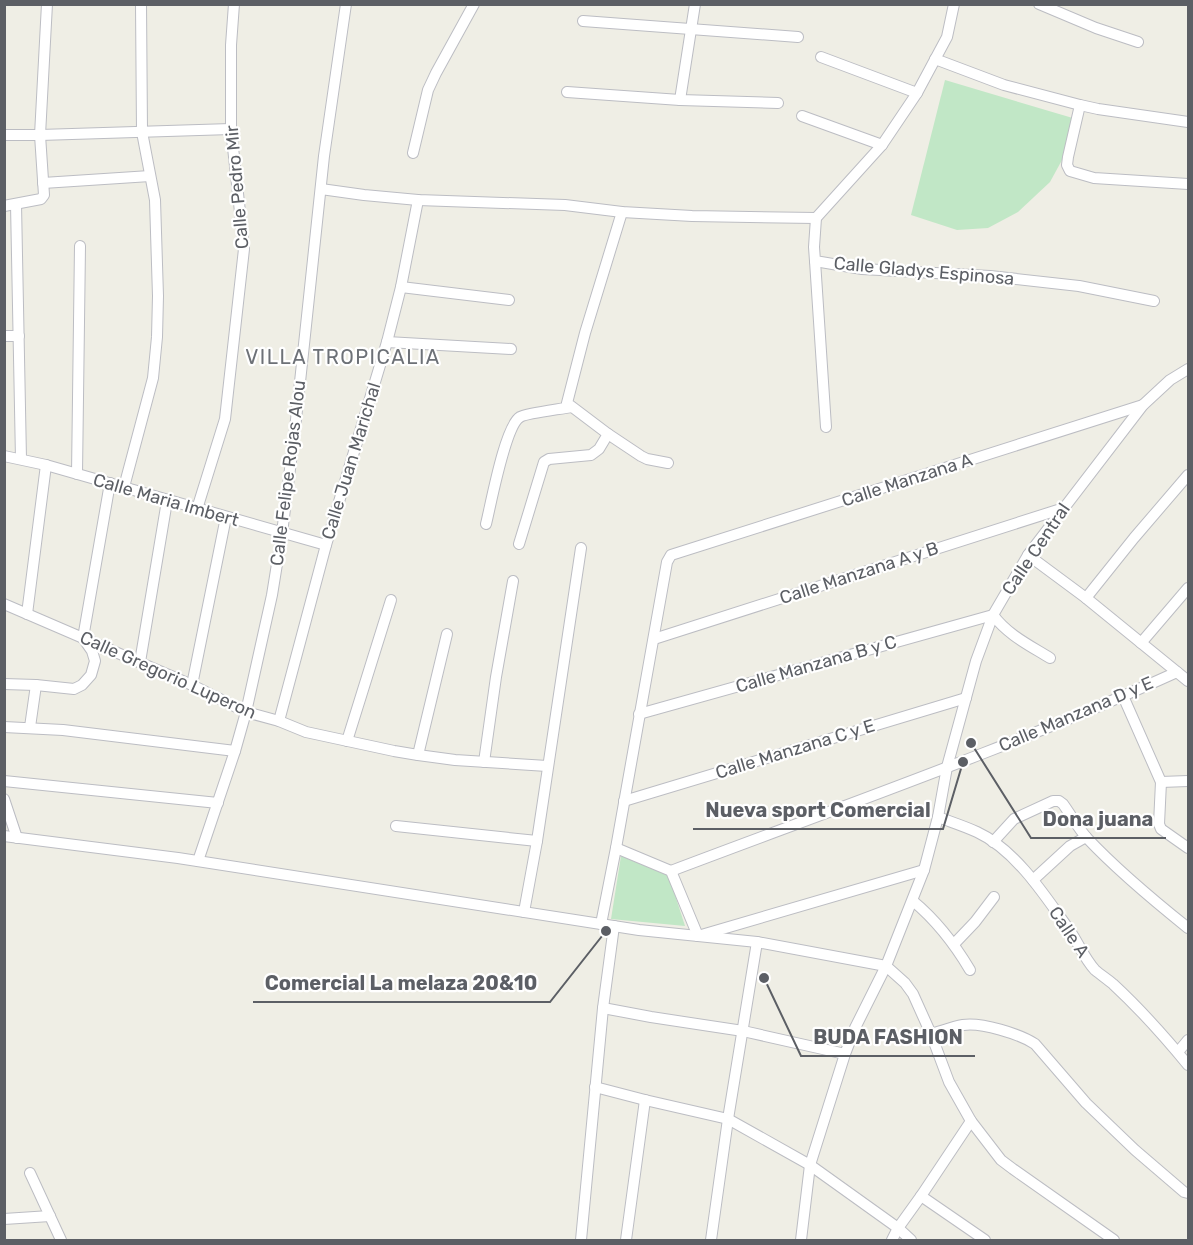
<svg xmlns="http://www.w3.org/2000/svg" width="1193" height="1245" font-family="Rubik,sans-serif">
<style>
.green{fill:#c1e7c6}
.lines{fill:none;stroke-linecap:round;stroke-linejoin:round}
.street-casing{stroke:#bcbdc3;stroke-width:12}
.street{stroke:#fff;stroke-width:10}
.labels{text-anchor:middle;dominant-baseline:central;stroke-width:4.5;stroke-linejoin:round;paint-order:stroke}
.street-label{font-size:18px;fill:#5c5f65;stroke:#fff}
.neighbourhood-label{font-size:20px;letter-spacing:1.5px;fill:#6d7177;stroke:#fff}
.leader{fill:none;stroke:#5c5f65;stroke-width:2}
.callout-dot{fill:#5c5f65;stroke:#fff;stroke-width:2}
.callout-label{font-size:20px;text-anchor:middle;font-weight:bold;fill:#5c5f65;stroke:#fff;stroke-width:4.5;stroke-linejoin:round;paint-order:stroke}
</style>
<rect width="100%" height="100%" fill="#efeee5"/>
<g class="green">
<polygon points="945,80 1076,119 1062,160 1050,182 1018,212 988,228 957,230 911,215"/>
<polygon points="621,856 669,876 685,926 611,919"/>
</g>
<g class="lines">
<defs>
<g id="street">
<polyline points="954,4 947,37 917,93 882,145 816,218 814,247 815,261 862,269 990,276 1079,286 1154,301"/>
<polyline points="1039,4 1096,28 1138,42"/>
<polyline points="583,21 798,37"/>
<polyline points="821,57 917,93"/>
<polyline points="935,59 1004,85 1080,105 1098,109 1188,122"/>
<polyline points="567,92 680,100 778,103"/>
<polyline points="680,100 695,4"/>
<polyline points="1080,105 1068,157 1067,165 1070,171 1094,178 1188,184"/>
<polyline points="802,116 882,145"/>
<polyline points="4,135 40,135 231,129"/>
<polyline points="413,153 428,90 436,73 474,4"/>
<polyline points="43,183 150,176"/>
<polyline points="321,189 364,195 418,200 565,205 622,212 692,216 816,218"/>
<polyline points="16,204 21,459"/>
<polyline points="4,206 41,199 44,195 40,135 47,4"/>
<polyline points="622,212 585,333 567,403 608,434 641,456 647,459 668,463"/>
<polyline points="815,261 826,427"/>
<polyline points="401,287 509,300"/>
<polyline points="4,336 19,336"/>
<polyline points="387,342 511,349"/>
<polyline points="4,456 46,465 326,545"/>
<polyline points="77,474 80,246"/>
<polyline points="124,487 153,378 157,337 158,296 155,200 142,132 141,4"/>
<polyline points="197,509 225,419 244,249 231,129 231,45 234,4"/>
<path d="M486 524C491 504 505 426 520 417 527 413 562 409 571 407"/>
<polyline points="519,544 544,462 549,459 591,455 599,449 608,434"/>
<polyline points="1028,555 1086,598 1188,681"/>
<polyline points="1086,598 1134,538 1188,475"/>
<polyline points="4,604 192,685 246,712 279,721 306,732 394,751 418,755 455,760 547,766"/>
<polyline points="27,614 46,465"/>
<polyline points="654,639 1064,508"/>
<polyline points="1141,643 1188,588"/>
<polyline points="140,662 167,501"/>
<polyline points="4,684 36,685 74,689 82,685 91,675 95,661 92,651 83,638 110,483"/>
<polyline points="192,685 226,517"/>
<polyline points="1123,696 1161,782 1159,824 1161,829 1188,848"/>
<path d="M639 714 993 615C1008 635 1029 645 1050 658"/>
<polyline points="279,721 326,545 387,342 401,287 418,200"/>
<polyline points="4,727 63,730 235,751"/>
<polyline points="30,727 36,685"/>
<polyline points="347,741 391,600"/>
<polyline points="418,755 447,634"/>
<polyline points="484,762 496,677 513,581"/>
<polyline points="4,781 218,803"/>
<polyline points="1161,782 1188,781"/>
<polyline points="4,799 17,838"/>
<polyline points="624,801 966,698"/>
<path d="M938 817C951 822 964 826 977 832 1016 850 1046 897 1070 931 1079 944 1084 958 1095 970 1101 975 1107 979 1113 984 1140 1009 1165 1037 1188 1065"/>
<polyline points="396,826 537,841"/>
<polyline points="4,836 178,858 639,930 757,942 886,966 905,983 913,994 931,1034 949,1082 971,1121 1001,1160 1013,1169 1114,1240"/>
<path d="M993 842 1014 819 1053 801H1059L1063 804C1071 815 1078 828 1087 838 1118 871 1153 900 1188 928"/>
<polyline points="616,848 671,871 698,936 924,870"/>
<polyline points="198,861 235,751 246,712 272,595 282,533 295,429 324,156 346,4"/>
<path d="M671 871C840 807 1012 747 1177 672"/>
<polyline points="1033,880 1070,846 1086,837"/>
<path d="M913 901C937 921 954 943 970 970"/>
<polyline points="524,912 537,841 581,548"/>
<polyline points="601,924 616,848 667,562 671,555 1143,405"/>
<polyline points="954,944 975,922 994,897"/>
<polyline points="603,1008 651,1017 743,1031 845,1054"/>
<path d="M931 1034C942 1031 952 1027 963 1025 981 1022 1020 1034 1035 1044L1086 1103 1135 1150 1184 1192 1188 1193"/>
<polyline points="1178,1052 1188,1040"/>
<polyline points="595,1087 645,1100 728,1119 810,1165 898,1228 911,1240"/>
<polyline points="30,1173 61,1240"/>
<polyline points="921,1196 985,1240"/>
<polyline points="4,1219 50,1216"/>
<polyline points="581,1240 603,1008 614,926"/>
<polyline points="626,1240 645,1100"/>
<polyline points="711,1240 728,1119 757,942"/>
<polyline points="801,1240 810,1165 845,1054 855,1028 886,966 924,870 938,817 947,767 976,661 993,615 1028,555 1143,405 1170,380 1188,369"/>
<polyline points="892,1240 898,1228 921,1196 971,1121"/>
</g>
</defs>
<use href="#street" class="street-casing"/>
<use href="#street" class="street"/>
</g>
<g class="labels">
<g class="street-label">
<text transform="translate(237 187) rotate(-95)">Calle Pedro Mir</text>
<text transform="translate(924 271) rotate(5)">Calle Gladys Espinosa</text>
<text transform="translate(351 461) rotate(-73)">Calle Juan Marichal</text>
<text transform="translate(288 473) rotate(-83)">Calle Felipe Rojas Alou</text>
<text transform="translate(907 480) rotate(-18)">Calle Manzana A</text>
<text transform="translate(166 500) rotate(16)">Calle Maria Imbert</text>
<text transform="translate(1036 549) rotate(-56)">Calle Central</text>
<text transform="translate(859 573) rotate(-18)">Calle Manzana A y B</text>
<text transform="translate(816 664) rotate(-16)">Calle Manzana B y C</text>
<text transform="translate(168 675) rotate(24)">Calle Gregorio Luperon</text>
<text transform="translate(1076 714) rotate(-23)">Calle Manzana D y E</text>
<text transform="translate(795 749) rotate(-17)">Calle Manzana C y E</text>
<text transform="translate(1069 932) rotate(56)">Calle A</text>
</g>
<g class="neighbourhood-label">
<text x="343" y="357">VILLA TROPICALIA</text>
</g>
</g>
<path class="leader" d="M963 762L943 829H693M971 743L1031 838H1166M606 931L550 1002H253M764 978L801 1056H975"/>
<g class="callout-dot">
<circle cx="963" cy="762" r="6"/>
<circle cx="971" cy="743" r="6"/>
<circle cx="606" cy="931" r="6"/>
<circle cx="764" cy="978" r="6"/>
</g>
<g class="callout-label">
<text x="818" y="817">Nueva sport Comercial</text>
<text x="1098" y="826">Dona juana</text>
<text x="401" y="990">Comercial La melaza 20&amp;10</text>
<text x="888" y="1044">BUDA FASHION</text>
</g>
<rect width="1193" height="1245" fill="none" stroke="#5c5f65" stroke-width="12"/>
</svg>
